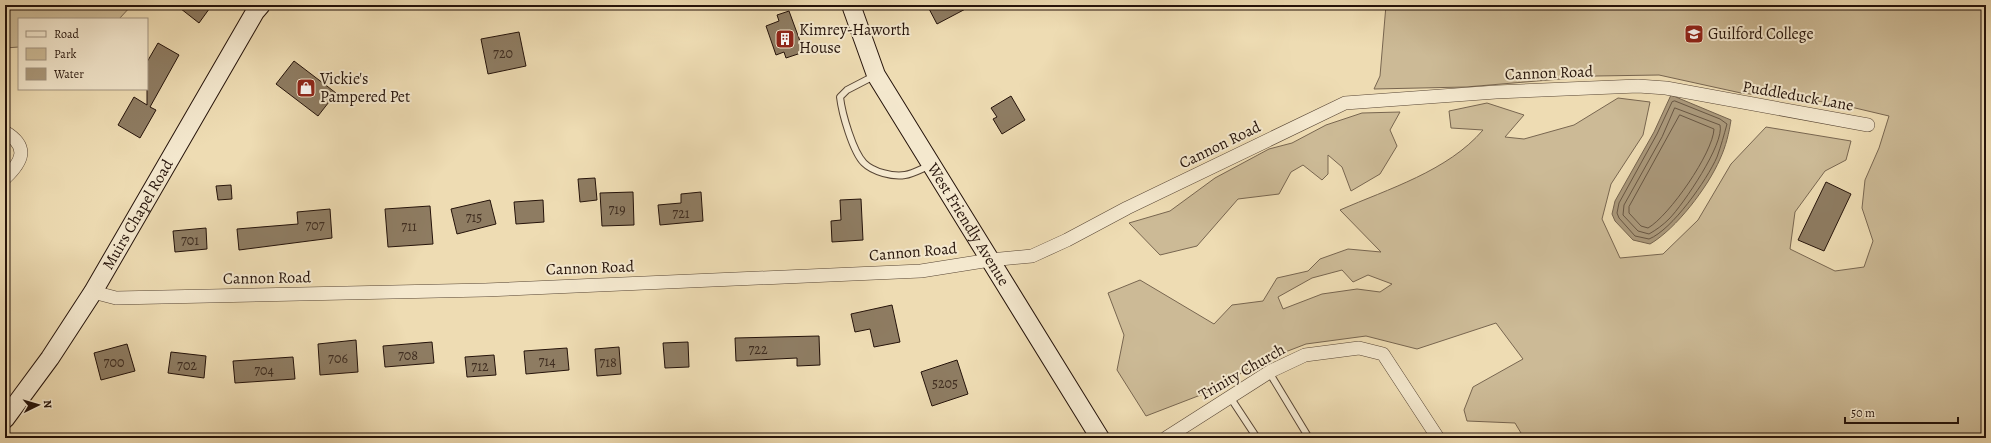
<svg xmlns="http://www.w3.org/2000/svg" width="1991" height="443" font-family="Alegreya,serif">
<style>
.green{fill:#ccba96;stroke:#786650;fill-rule:evenodd}
.water{fill:#aa987a;stroke:#75634d}
.lines{fill:none;stroke-linecap:round;stroke-linejoin:round}
.shore{stroke:#685642;stroke-width:1}
.building{fill:#8e7c62;stroke:#25130a}
.lane-casing{stroke:#574534;stroke-width:8}
.street-casing{stroke:#574534;stroke-width:14}
.secondary-casing{stroke:#25130a;stroke-width:20}
.lane{stroke:#f4e8ce;stroke-width:6}
.street{stroke:#f4e8ce;stroke-width:13}
.secondary{stroke:#f4e8ce;stroke-width:18}
.labels{text-anchor:middle;dominant-baseline:central;stroke-width:4;stroke-linejoin:round;paint-order:stroke}
.number-label{font-size:14px;fill:#3f2d20}
.poi-label{font-size:16px;fill:#25130a;stroke:#f4e8ce;text-anchor:start}
.street-label{font-size:16px;fill:#25130a;stroke:#f4e8ce}
</style>
<rect width="100%" height="100%" fill="#eedcb3"/>
<filter id="stains"><feTurbulence type="fractalNoise" baseFrequency=".005" numOctaves="4"/><feColorMatrix values="0 0 0 0 .2 0 0 0 0 .09 0 0 0 0 .02 0 0 0 .5 -.17"/></filter>
<radialGradient id="worn" r=".72"><stop offset=".6" stop-color="#630" stop-opacity="0"/><stop offset="1" stop-color="#630" stop-opacity=".3"/></radialGradient>
<g class="green">
<polygon points="5,5 132,5 119,19 19,19 19,47 5,48"/>
<path d="M1386 5H1986V438H1524L1515 423 1467 421 1464 410 1473 387 1523 359 1496 323 1417 349 1366 336 1306 344 1262 361 1211 391 1146 416 1117 370 1124 335 1108 293 1140 280 1214 324 1232 305 1263 301 1277 278 1308 271 1320 259 1348 249 1381 252 1340 210C1388 189 1448 171 1483 130L1451 128 1449 111 1487 103 1524 115 1505 137 1524 139 1574 125 1618 98 1650 102 1643 135 1611 184 1602 219 1620 258 1663 254 1698 220 1731 164 1766 127 1851 141 1846 160 1825 171 1795 212 1790 249 1835 271 1864 267 1873 241 1862 208 1865 180 1879 148 1889 116 1834 103 1741 93 1659 75 1596 76 1466 87 1374 89 1380 76ZM1342 270 1353 282 1368 275 1392 284 1380 292 1357 289 1322 294 1283 309 1278 297 1312 278Z"/>
<polygon points="1400,112 1390,130 1397,146 1380,174 1351,191 1342,167 1328,155 1328,174 1322,180 1303,165 1291,172 1279,194 1238,199 1197,246 1160,255 1129,223 1170,211 1215,178 1269,149 1292,143 1326,125 1362,113"/>
</g>
<path class="water" d="M1671 95 1731 120C1729 133 1726 146 1720 159 1708 187 1676 229 1650 244L1633 240 1615 221 1612 214 1615 201 1654 132Z"/>
<g class="lines">
<g class="shore">
<path d="M1675 101 1720 119 1727 124C1724 135 1721 146 1717 157 1707 180 1672 230 1649 239L1635 236 1619 218 1617 213 1619 203 1657 134 1672 102Z"/>
<path d="M1675 108 1720 125C1725 143 1683 205 1669 219 1663 225 1656 230 1649 234L1638 231 1623 215 1624 205 1662 137Z"/>
<path d="M1680 115 1714 129C1713 153 1669 216 1648 228L1641 226 1629 213V207Z"/>
</g>
</g>
<g class="building">
<polygon points="176,5 212,5 199,23"/>
<polygon points="927,5 973,5 937,24"/>
<polygon points="789,11 804,52 786,58 784,52 776,55 766,26 779,21 777,15"/>
<polygon points="519,32 526,66 488,74 481,39"/>
<polygon points="158,43 179,55 150,107 156,110 140,138 118,125 134,97 147,105 147,62"/>
<polygon points="294,61 336,93 318,116 276,84"/>
<polygon points="1011,96 1025,120 1002,134 993,119 997,117 991,108"/>
<polygon points="595,178 597,200 580,202 578,179"/>
<polygon points="1826,182 1851,194 1824,251 1798,240"/>
<polygon points="231,185 232,199 218,200 216,186"/>
<polygon points="633,192 634,225 602,226 600,193"/>
<polygon points="701,192 703,221 660,225 658,205 681,203 681,194"/>
<polygon points="861,199 863,240 832,242 831,221 841,220 840,200"/>
<polygon points="490,200 496,224 457,234 451,209"/>
<polygon points="543,200 544,222 516,224 514,202"/>
<polygon points="430,206 433,244 388,247 385,209"/>
<polygon points="330,209 332,238 239,250 237,229 298,224 297,212"/>
<polygon points="206,228 207,249 175,252 173,231"/>
<polygon points="892,305 900,342 874,347 870,329 855,332 851,314"/>
<polygon points="819,336 820,365 797,366 797,358 736,361 735,338"/>
<polygon points="356,340 358,372 320,375 318,344"/>
<polygon points="432,342 434,363 385,367 383,346"/>
<polygon points="688,342 689,367 665,368 663,343"/>
<polygon points="127,344 135,371 101,380 94,353"/>
<polygon points="619,347 621,374 597,376 595,349"/>
<polygon points="567,348 569,370 526,374 524,351"/>
<polygon points="171,352 206,356 204,378 168,373"/>
<polygon points="494,355 496,375 467,377 465,357"/>
<polygon points="293,357 295,379 235,383 233,361"/>
<polygon points="957,360 968,394 932,406 921,372"/>
</g>
<g class="lines">
<defs>
<g id="lane">
<path d="M874 76 847 90 840 97C842 114 853 152 864 163 873 172 893 177 905 175 913 174 923 168 931 165"/>
<polyline points="1269,372 1309,438"/>
<polyline points="1230,397 1257,438"/>
</g>
<g id="street">
<path d="M5 132C30 147 22 162 5 178"/>
<polyline points="93,292 116,298 485,290 921,271 990,260 1032,256 1067,240 1127,208 1345,103 1496,92 1638,86 1666,88 1868,125"/>
<polyline points="1166,438 1271,371 1305,355 1359,348 1383,354 1438,438"/>
</g>
<g id="secondary">
<path id="s1" d="M851 5 876 75 1100 438"/>
<path id="s2" d="M5 419 50 358 93 292 255 12 261 5"/>
</g>
</defs>
<use href="#lane" class="lane-casing"/>
<use href="#street" class="street-casing"/>
<use href="#secondary" class="secondary-casing"/>
<use href="#lane" class="lane"/>
<use href="#street" class="street"/>
<use href="#secondary" class="secondary"/>
</g>
<defs>
<symbol id="university-square" viewBox="-11 -11 22 22"><rect x="-9" y="-9" width="18" height="18" rx="4" fill="#8f2418" stroke="#f4e8ce"/><path d="M0-5L7-2L0 1L-7-2ZM-4 1L0 2.5L4 1V4Q0 6-4 4Z" fill="#fff"/></symbol>
<symbol id="building-square" viewBox="-11 -11 22 22"><rect x="-9" y="-9" width="18" height="18" rx="4" fill="#8f2418" stroke="#f4e8ce"/><path d="M-4-6H4V6H1V3H-1V6H-4ZM-2.5-4.3h1.7v1.8h-1.7ZM.8-4.3h1.7v1.8H.8ZM-2.5-1h1.7V.8h-1.7ZM.8-1h1.7V.8H.8Z" fill="#fff"/></symbol>
<symbol id="shop-square" viewBox="-11 -11 22 22"><rect x="-9" y="-9" width="18" height="18" rx="4" fill="#8f2418" stroke="#f4e8ce"/><path d="M-5-2.5h2.3a2.7 3.5 0 0 1 5.4 0H5L5.5 6h-11ZM-1.5-2.5h3a1.5 2.3 0 0 0-3 0Z" fill="#fff"/></symbol>
</defs>
<g fill-rule="evenodd">
<use href="#university-square" x="1683" y="23" width="22" height="22"/>
<use href="#building-square" x="774" y="28" width="22" height="22"/>
<use href="#shop-square" x="295" y="77" width="22" height="22"/>
</g>
<g class="labels">
<g class="number-label">
<text x="503" y="53">720</text>
<text x="617" y="209">719</text>
<text x="681" y="213">721</text>
<text x="474" y="217">715</text>
<text x="315" y="225">707</text>
<text x="409" y="226">711</text>
<text x="190" y="240">701</text>
<text x="758" y="349">722</text>
<text x="408" y="355">708</text>
<text x="338" y="358">706</text>
<text x="547" y="361">714</text>
<text x="114" y="362">700</text>
<text x="608" y="362">718</text>
<text x="187" y="365">702</text>
<text x="480" y="366">712</text>
<text x="264" y="370">704</text>
<text x="945" y="383">5205</text>
</g>
<g class="poi-label">
<text x="799" y="30">Kimrey-Haworth<tspan x="799" dy="18">House</tspan></text>
<text x="1708" y="34">Guilford College</text>
<text x="320" y="79">Vickie's<tspan x="320" dy="18">Pampered Pet</tspan></text>
</g>
<g class="street-label">
<text transform="translate(1549 73) rotate(-2)">Cannon Road</text>
<text transform="translate(1798 96) rotate(10)">Puddleduck Lane</text>
<text transform="translate(1220 145) rotate(-26)">Cannon Road</text>
<text stroke="none"><textPath href="#s2" startOffset="244">Muirs Chapel Road</textPath></text>
<text stroke="none"><textPath href="#s1" startOffset="250">West Friendly Avenue</textPath></text>
<text transform="translate(913 252) rotate(-5)">Cannon Road</text>
<text transform="translate(590 268) rotate(-2)">Cannon Road</text>
<text transform="translate(267 278) rotate(-1)">Cannon Road</text>
<text transform="translate(1242 372) rotate(-30)">Trinity Church</text>
</g>
</g>
<rect width="1991" height="443" fill="none" stroke="#eedcb3" stroke-width="20"/>
<rect x="6" y="6" width="1979" height="431" fill="none" stroke="#25130a" stroke-width="2"/>
<rect x="10" y="10" width="1971" height="423" fill="none" stroke="#25130a"/>
<rect x="18" y="18" width="130" height="72" fill="#f4e8ce" stroke="#a19380"/>
<rect x="26" y="31" width="20" height="6" fill="#f4e8ce" stroke="#a19380"/>
<text x="54" y="38" font-size="12" fill="#25130a">Road</text>
<rect x="26" y="48" width="20" height="12" fill="#ccba96" stroke="#a19380"/>
<text x="54" y="58" font-size="12" fill="#25130a">Park</text>
<rect x="26" y="68" width="20" height="12" fill="#aa987a" stroke="#a19380"/>
<text x="54" y="78" font-size="12" fill="#25130a">Water</text>
<g transform="translate(38 405) rotate(85)" stroke="#f4e8ce" stroke-width="3" paint-order="stroke">
<path d="M0-3L7 15L0 10L-7 15Z" fill="#25130a"/>
<text y="-6" font-size="11" font-weight="bold" text-anchor="middle" fill="#25130a">N</text>
</g>
<path d="M1845 417v6h113v-6" fill="none" stroke="#25130a" stroke-width="2"/>
<text x="1851" y="417" font-size="12" fill="#25130a" stroke="#f4e8ce" stroke-width="3" paint-order="stroke">50 m</text>
<rect width="100%" height="100%" filter="url(#stains)"/>
<rect width="100%" height="100%" fill="url(#worn)"/>
</svg>
